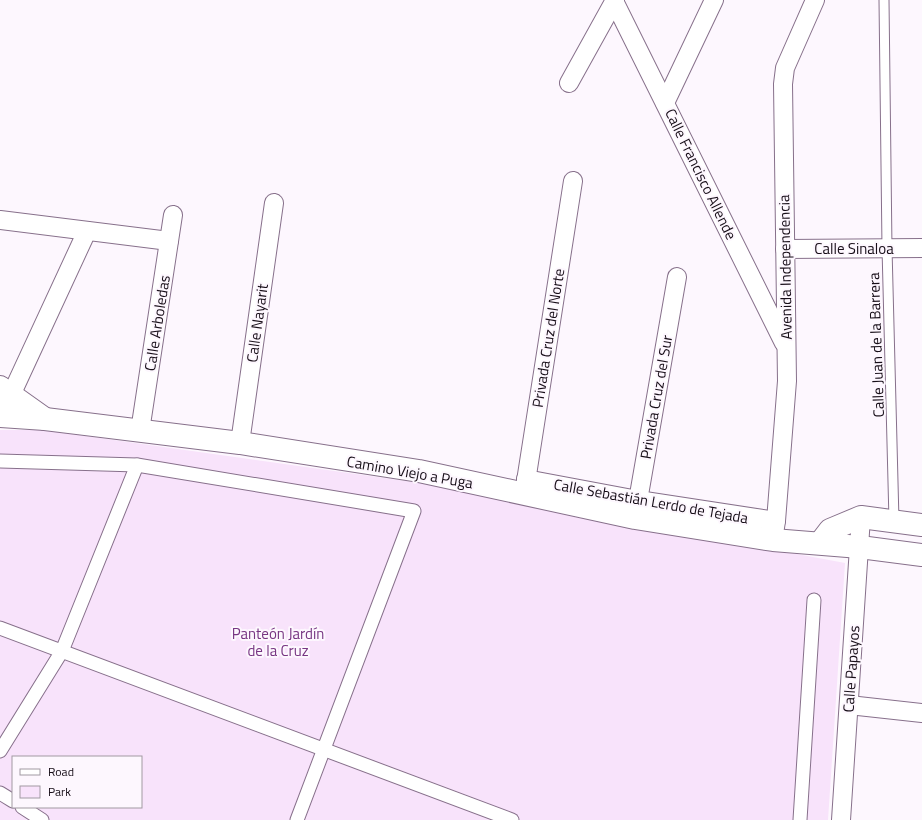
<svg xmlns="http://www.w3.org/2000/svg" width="922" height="820" font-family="'Titillium Web',sans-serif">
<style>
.green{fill:#f8e3fb;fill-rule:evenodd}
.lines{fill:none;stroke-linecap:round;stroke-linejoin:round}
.service-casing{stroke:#87708b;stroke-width:11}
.pedestrian-casing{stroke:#87708b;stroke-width:15}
.minor-casing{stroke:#87708b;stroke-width:20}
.tertiary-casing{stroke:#87708b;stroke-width:24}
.service{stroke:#fff;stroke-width:9}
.pedestrian{stroke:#fff;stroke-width:13}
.minor{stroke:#fff;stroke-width:18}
.tertiary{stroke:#fff;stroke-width:22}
.labels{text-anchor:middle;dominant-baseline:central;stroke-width:4;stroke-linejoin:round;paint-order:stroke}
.street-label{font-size:15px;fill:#170e18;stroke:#fdf7fe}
.park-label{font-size:15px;fill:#773582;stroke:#fdf7fe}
</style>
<rect width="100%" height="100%" fill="#fdf7fe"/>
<path class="green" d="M0 430H43L413 482 845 563 828 820H0ZM13 757H141V807H13Z"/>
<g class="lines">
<defs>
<polyline id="service" points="884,0 887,248 894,521"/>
<g id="pedestrian">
<polyline points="0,461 137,465 414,511 297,820"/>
<polyline points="0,628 512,820"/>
<polyline points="0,751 62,651 137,465"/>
<polyline points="0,793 13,801"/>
<polyline points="22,807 42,820"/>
<polyline points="800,820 814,600"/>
</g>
<g id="minor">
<polyline points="614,1 784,343"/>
<polyline points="569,83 615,0"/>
<polyline points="665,103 714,0"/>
<polyline points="0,220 169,241"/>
<polyline points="785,249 922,248"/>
<polyline points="6,406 87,231"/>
<polyline points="140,431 173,215"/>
<polyline points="240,443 274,203"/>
<polyline points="526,479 638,500 776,521"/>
<polyline points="524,494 573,181"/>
<polyline points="636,512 677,277"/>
<polyline points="773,540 776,521 787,381 783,84 785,68 815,0"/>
<polyline points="849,705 922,713"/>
<polyline points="841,820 861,517"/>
</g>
<g id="tertiary">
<polyline points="0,387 45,419"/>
<polyline points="0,416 45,419 240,443 419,471 635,518 773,540 860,547 922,555"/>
<polyline points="820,543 830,530 861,517 922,525"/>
</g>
</defs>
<use href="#service" class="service-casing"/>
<use href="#pedestrian" class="pedestrian-casing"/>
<use href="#minor" class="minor-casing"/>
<use href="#tertiary" class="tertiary-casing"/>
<use href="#service" class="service"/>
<use href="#pedestrian" class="pedestrian"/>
<use href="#minor" class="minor"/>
<use href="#tertiary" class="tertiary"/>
</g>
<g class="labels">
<g class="street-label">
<text transform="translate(701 174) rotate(64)">Calle Francisco Allende</text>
<text x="854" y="248">Calle Sinaloa</text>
<text transform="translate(785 267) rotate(-91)">Avenida Independencia</text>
<text transform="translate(157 323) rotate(-81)">Calle Arboledas</text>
<text transform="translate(257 323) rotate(-82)">Calle Nayarit</text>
<text transform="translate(548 338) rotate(-81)">Privada Cruz del Norte</text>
<text transform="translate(876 345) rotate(-92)">Calle Juan de la Barrera</text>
<text transform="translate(656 397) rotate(-80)">Privada Cruz del Sur</text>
<text transform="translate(410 472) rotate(10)">Camino Viejo a Puga</text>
<text transform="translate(651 501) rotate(10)">Calle Sebastián Lerdo de Tejada</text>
<text transform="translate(851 669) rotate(-86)">Calle Papayos</text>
</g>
<g class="park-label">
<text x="278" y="633">Panteón Jardín<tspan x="278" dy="17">de la Cruz</tspan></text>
</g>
</g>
<rect x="12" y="756" width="130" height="52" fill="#fdf7fe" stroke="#a19aa2"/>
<rect x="20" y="769" width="20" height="6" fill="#ffffff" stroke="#a19aa2"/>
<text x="48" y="776" font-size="12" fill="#170e18">Road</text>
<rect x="20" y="786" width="20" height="12" fill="#f8e3fb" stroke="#a19aa2"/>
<text x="48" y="796" font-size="12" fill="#170e18">Park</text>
</svg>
